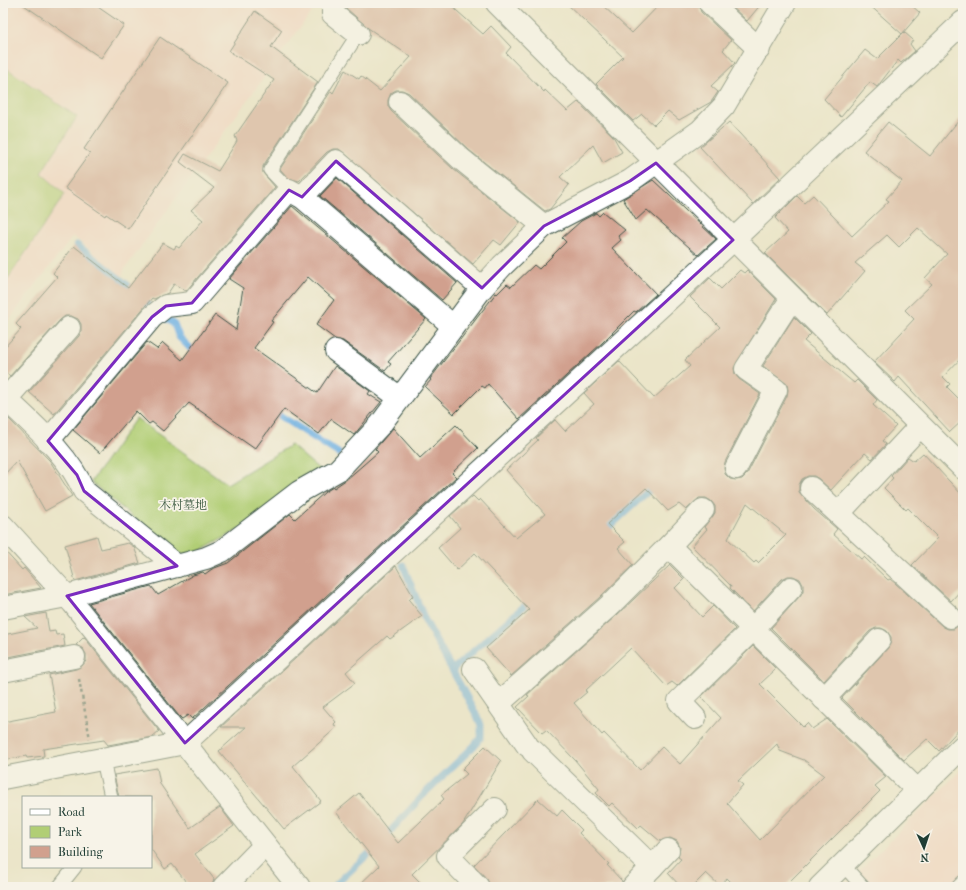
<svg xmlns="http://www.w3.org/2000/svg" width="966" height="890" font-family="'IM FELL French Canon','Noto Serif JP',serif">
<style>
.built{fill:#f6d2c4}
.green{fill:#b1ce75;stroke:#688654}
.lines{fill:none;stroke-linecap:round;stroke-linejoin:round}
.stream{stroke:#6cafe1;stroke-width:7}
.building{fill:#d1a08e;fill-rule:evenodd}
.service-casing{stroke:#3e564a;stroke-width:15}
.minor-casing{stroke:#3e564a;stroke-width:24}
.path{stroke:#3e564a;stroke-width:2.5;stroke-dasharray:3 3;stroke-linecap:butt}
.service{stroke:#fff;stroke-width:13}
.minor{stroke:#fff;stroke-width:22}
.marked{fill:none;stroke:#7b2cbf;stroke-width:3;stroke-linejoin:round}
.labels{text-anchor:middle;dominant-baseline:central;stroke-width:3.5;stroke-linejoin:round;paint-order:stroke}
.park-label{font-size:12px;fill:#3c5a41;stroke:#f7f3e8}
</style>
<rect width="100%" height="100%" fill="#f7f3e8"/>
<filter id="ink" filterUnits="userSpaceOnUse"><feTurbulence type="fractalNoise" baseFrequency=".025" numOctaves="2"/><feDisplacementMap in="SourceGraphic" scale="8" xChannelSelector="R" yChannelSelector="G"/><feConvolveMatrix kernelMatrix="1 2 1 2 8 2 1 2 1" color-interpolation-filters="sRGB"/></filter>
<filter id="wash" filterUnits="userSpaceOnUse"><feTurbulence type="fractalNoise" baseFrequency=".012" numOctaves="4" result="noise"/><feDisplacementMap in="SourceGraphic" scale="16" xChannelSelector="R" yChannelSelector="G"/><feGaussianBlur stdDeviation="0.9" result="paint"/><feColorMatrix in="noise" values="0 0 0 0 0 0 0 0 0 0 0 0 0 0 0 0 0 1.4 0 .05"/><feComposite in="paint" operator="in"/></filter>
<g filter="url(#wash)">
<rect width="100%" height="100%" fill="#ebe5c9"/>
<g class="built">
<polygon points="3,3 318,3 124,270 122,276 73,236 3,328"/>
<polygon points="963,768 963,887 843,887"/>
</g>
<g class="green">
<polygon points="3,66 77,117 41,173 65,194 3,286"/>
<polygon points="136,418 227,484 291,445 321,471 240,529 195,554 177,554 91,482"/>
</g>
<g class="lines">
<g class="stream">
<polyline points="77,245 125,283 137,297 174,324 179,337 197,355"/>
<polyline points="273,411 338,453"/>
<polyline points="603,533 656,484"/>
<polyline points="403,565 425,620 452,670"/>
<polyline points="384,838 427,791 474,746 481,737 481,725 477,716 452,670 531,600"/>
<polyline points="333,887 376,847"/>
</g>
</g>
<g id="blocks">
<g class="building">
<polygon points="21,3 92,3 124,25 101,58"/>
<polygon points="346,3 448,3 483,34 491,26 511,47 506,53 544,92 545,90 567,111 578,102 613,136 622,152 603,163 593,145 560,177 569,185 550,209 545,211 469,150 409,93 402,90 396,90 391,93 388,100 388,106 391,111 453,169 520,222 501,245 494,240 473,264 339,149 333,149 327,152 299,181 288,178 280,169 331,91 333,93 345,70 359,79 361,76 380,91 411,57 368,28 346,8"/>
<polygon points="566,3 600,3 632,33 661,3 698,3 701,12 731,40 723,50 735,63 711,86 718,92 711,102 679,120 668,111 654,125 642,114 633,121 596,84 623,57"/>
<polygon points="728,3 762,3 747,21"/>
<polygon points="867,3 909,3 920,13 902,34"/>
<polygon points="255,11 282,30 271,47 318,82 263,166 263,173 275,187 186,291 174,284 168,293 154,299 152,298 54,414 29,392 79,336 81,331 81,324 78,319 71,316 65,316 60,320 10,376 3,370 3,349 21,329 16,324 57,277 53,273 74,246 128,288 163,243 174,249 176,246 179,248 203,220 191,210 214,188 180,162 185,154 218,171 237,141 235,136 274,80 229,51"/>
<polygon points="904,32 913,40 910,44 915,51 901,63 898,60 877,87 870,82 841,117 824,99 865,50 877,59"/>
<polygon points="160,37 228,83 128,229 106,214 105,216 65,188 90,153 84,149"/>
<polygon points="963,115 963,356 943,377 950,384 947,387 963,403 963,420 950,432 899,377 895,382 874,362 914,319 905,310 932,284 925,278 947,254 918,228 899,247 887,235 855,263 865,271 827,315 765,253 788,232 775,218 797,196 804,203 813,195 852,236 889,201 886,199 902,181 864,151 888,122 930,156"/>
<polygon points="729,122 780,178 753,204 700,147"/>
<polygon points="337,178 457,283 442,300 320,196"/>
<polygon points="653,180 716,239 698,255 647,210 636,220 623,199"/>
<polygon points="292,206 426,319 388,362 391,364 385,371 343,341 335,339 316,325 334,300 308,277 271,321 273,322 254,348 317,393 335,366 370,391 368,394 381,402 354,435 331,419 319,434 284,409 255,449 189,403 163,431 152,422 149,424 136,411 100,453 73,430 147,342 157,349 163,343 182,360 215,315 236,330 243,288 229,279"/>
<polygon points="603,212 625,230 618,236 621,240 612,248 656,294 636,312 634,311 602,343 519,419 488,384 485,388 482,386 454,414 425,387 431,380 430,379 496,293 497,294 507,284 511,287 534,265 539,269 566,242 562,238 581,221 596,213 599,216"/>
<path d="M740 270 744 273 747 270 776 299 734 368 735 374 739 379 760 394 725 462 724 468 725 474 730 479 736 480 742 479 747 474 787 396 788 390 787 384 763 366 794 317 811 334 804 341 854 383 857 380 877 400 873 405 896 426 882 441 886 444 872 459 865 453 831 490 819 479 814 476H808L802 479 799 485V492L814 509 837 529 833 534 861 559 864 557 888 580 890 579 895 583 942 626 948 629H954L960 624 963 627V725L939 751 927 739 904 760 842 698 888 648 891 642V637L887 631 881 628H876L870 631 824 681 771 628 800 596 803 591V585L800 579 793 576H788L782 579 753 611 730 588 731 586 692 546 707 529 704 527 715 513V506L711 501 706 498H699L686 510 679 504 668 511 646 488 607 524 625 542 618 548 633 565 600 597 511 676 486 648 529 610 475 553 457 570 438 548 460 528 450 516 473 496 478 501 480 499 516 538 545 514 506 470 538 440 536 438 555 420 565 431 594 404 584 393 619 361 654 398 690 366 685 360 720 327 690 297 710 278 721 289ZM747 503 786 535 758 563 756 561 754 563 728 539Z"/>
<polygon points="9,419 50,461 72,496 45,511 17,461 3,476 3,425"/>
<polygon points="456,425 478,448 452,473 456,477 192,719 188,715 182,719 178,715 89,603 151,586 158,595 193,575 203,572 205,574 212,569 228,563 290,514 295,519 325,492 333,487 334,488 347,479 378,452 375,449 393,428 420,458"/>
<polygon points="923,453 963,496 963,588 951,601 912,565 938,538 908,508 906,510 884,488 893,478 891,476 908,457 914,461"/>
<polygon points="97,536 101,549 128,543 134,547 140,563 75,581 65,545"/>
<polygon points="3,549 22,570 24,568 41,588 3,595"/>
<path d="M670 565 684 579 675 588 702 617 713 606 735 629 677 686 672 682 666 686 631 648 585 691 587 692 574 703 602 735 604 733 640 770 662 747 680 764 721 718 701 697 753 646 776 669 760 684 803 727 807 723 812 729 827 719 886 777 875 786 880 791 784 887H736L727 878 719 885 706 873 692 887H681L668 873 681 859 678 857 680 847 677 841 670 838 660 841 641 825 638 828 612 803 609 806 596 793 599 789 575 760 546 730 542 733 517 707 529 696 527 695 617 615ZM777 744 780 751 804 760 824 775 760 840 727 803 743 785 738 781Z"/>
<polygon points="396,566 413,596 409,600 422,616 390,639 387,636 346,672 355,683 323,707 336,722 334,724 336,728 293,766 321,801 284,829 219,751 246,727 221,727"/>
<polygon points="46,613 49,632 55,631 56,635 63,634 65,646 3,658 3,635 37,628 25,617"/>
<polygon points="84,637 159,731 152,737 108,745 104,740 43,749 44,756 27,758 26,756 3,760 3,722 56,712 49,675 76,669 82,666 86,661 86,654 83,649 76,645"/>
<polygon points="485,746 501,761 463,824 412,874 425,887 357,887 379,866 336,812 359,793 398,843 444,799 441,795 467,774 462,769"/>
<polygon points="157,768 160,784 190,828 220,807 234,826 195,854 214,879 212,887 190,887 172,864 165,869 151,849 151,797 119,797 114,775"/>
<polygon points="538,799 557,816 562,810 582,830 579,833 609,864 607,865 622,881 621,887 490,887 487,879 474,865"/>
</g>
</g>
</g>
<g filter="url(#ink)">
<use href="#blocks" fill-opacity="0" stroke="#3e564a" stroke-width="1"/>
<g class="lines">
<defs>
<g id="service">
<polyline points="289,190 270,170 358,34"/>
<polyline points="103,760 111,797"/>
<polyline points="843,865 863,887"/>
<polyline points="59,887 75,867"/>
<polyline points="958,887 963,882"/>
</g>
<g id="minor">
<polyline points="333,3 333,14 358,34"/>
<polyline points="497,3 963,468"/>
<polyline points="710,3 759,49"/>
<polyline points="400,102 461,159 544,226"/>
<polyline points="302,197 336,161 482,288"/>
<path d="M69 328 6 399C34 426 69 455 84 491L177 566"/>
<polyline points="336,351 400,398"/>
<polyline points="48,441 152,317 166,306 192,303 289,190 302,197 453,326"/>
<polyline points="736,468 776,390 746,369 792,298"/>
<polyline points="811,488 950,617"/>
<polyline points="839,513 920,426"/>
<polyline points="3,526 73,603 299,887"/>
<polyline points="669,546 703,510"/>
<polyline points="3,608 67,596 206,558 222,551 299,492 338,470 380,425 482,288 502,266 544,226 630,181 700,131 724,106 785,3"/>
<polyline points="474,669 527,745"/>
<polyline points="3,671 74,657"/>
<polyline points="824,699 879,640"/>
<polyline points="499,703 609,606 669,546 918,791"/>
<polyline points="695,718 679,701 753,629 791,588"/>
<polyline points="533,751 652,867 633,887"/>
<polyline points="3,778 185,743 733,240 963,22"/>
<polyline points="652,867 668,850"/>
<polyline points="224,887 265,845"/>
<polyline points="478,887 448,856 495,809"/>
<polyline points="820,887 963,746"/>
</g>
</defs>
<use href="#service" class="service-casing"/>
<use href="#minor" class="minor-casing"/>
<polyline class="path" points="79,679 90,739"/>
<use href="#service" class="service"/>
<use href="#minor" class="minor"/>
</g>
</g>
<path d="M0 0H966V890H0ZM336 161 482 288 544 226 630 181 656 163 733 240 185 743 67 596 177 566 84 491 77 475 48 441 152 317 166 306 192 303 289 190 302 197Z" fill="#ebe5c9" fill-opacity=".55" fill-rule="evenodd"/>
<path class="marked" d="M336 161 482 288 544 226 630 181 656 163 733 240 185 743 67 596 177 566 84 491 77 475 48 441 152 317 166 306 192 303 289 190 302 197Z"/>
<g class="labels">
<g class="park-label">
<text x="183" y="505">木村墓地</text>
</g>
</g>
<rect width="966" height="890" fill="none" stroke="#f7f3e8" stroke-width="16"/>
<rect x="22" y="796" width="130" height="72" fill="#f7f3e8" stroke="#a1aaa0"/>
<rect x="30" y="809" width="20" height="6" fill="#ffffff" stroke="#a1aaa0"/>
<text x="58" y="816" font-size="12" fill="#1f3d34">Road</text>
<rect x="30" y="826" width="20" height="12" fill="#b1ce75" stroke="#a1aaa0"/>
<text x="58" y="836" font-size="12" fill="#1f3d34">Park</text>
<rect x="30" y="846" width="20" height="12" fill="#d1a08e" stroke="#a1aaa0"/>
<text x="58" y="856" font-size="12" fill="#1f3d34">Building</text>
<g transform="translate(924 848) rotate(177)" stroke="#f7f3e8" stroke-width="3" paint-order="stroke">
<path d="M0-3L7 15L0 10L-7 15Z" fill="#1f3d34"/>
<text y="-6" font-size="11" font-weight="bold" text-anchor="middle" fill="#1f3d34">N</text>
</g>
</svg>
